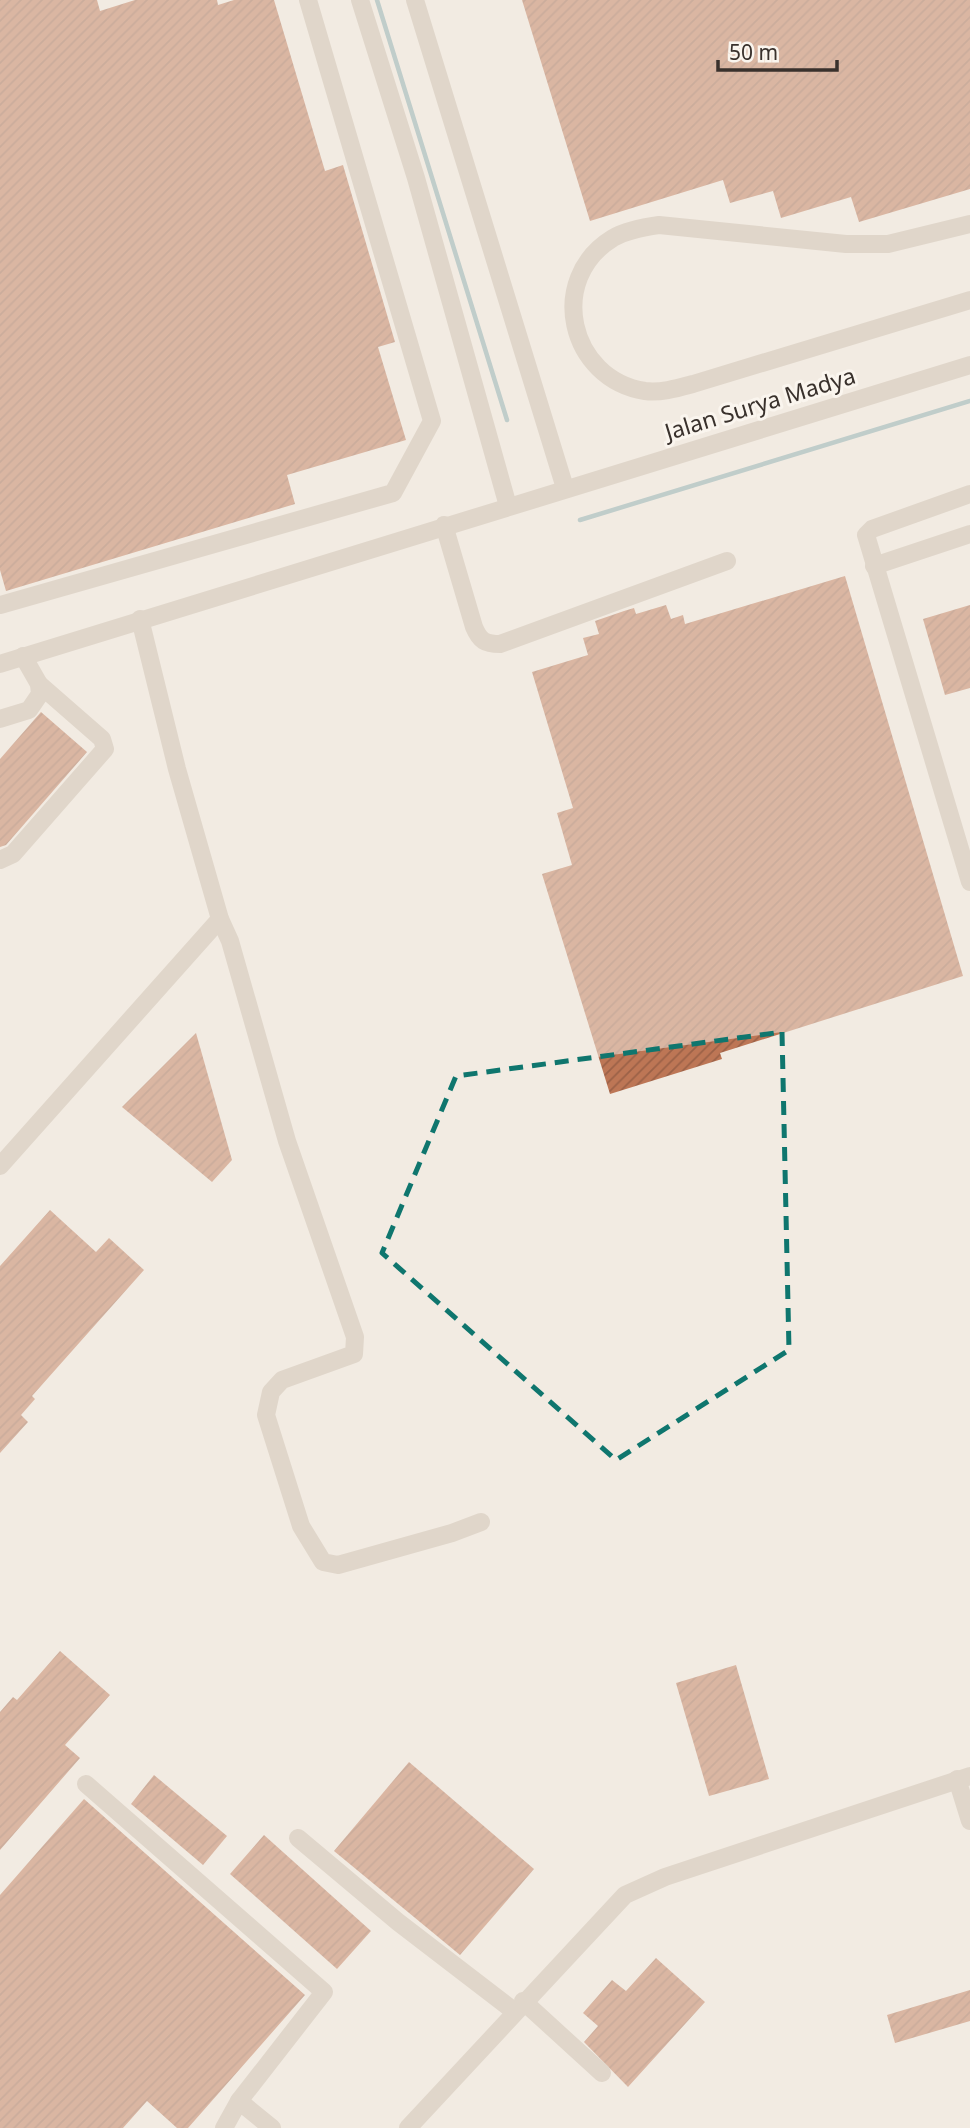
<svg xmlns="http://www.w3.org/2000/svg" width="970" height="2128" font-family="'Noto Sans',sans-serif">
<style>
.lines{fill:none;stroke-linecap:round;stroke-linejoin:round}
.stream{stroke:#83a8ad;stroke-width:4.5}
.building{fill:url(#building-hatch)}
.minor{stroke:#cabdae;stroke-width:18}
.marked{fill:none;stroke:#0f766e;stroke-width:5;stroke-dasharray:14 9;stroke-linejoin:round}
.labels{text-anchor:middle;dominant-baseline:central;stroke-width:6;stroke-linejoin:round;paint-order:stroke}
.street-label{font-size:23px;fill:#39312c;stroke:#faf5ee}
</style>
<defs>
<pattern id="building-hatch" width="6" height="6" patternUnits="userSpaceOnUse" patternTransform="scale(1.75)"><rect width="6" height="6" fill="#bd7655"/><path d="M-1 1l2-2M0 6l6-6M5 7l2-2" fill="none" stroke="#9b6147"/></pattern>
</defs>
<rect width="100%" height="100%" fill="#f2ebe2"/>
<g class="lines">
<g class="stream">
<polyline points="377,0 507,420"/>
<polyline points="580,520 970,401"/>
</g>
</g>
<g class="building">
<polygon points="0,0 97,0 100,11 135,0 217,0 218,5 234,0 274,0 325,171 343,165 395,342 378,347 406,440 287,475 295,504 6,591 0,570"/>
<polygon points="522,0 970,0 970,189 859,222 851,197 781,218 773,191 730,203 723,180 590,221"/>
<polygon points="845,576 963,976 720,1053 722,1059 610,1094 542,874 572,865 557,813 573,808 532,672 588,655 583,638 599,634 595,621 624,611 634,608 636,614 666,605 671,619 683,615 685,624"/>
<polygon points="970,605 970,688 945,695 923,619"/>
<polygon points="41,712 87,752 6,845 0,847 0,759"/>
<polygon points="196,1033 232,1160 212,1182 122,1107"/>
<polygon points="50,1210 96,1252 109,1238 144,1270 32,1396 35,1399 21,1415 28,1422 0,1453 0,1266"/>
<polygon points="60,1651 110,1695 65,1745 80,1758 0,1850 0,1712 13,1697 17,1700"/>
<polygon points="736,1665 769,1779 709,1796 676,1683"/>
<polygon points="409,1762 534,1869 460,1955 334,1851"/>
<polygon points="154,1775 227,1836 203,1865 131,1804"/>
<polygon points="84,1799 305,1995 188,2128 177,2128 147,2101 123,2128 0,2128 0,1895"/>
<polygon points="264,1835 371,1931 337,1969 230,1874"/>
<polygon points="656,1958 705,2002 628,2087 584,2042 598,2026 583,2013 612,1980 626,1991"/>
<polygon points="970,1990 970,2021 895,2043 887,2015"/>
</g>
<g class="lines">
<g class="minor">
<polyline points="360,0 416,178 508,506"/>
<polyline points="415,0 565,488"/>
<path d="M970 224 888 244H846L659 225C644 227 627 230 613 238 546 279 569 379 645 391 661 393 678 388 693 384L970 300"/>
<polyline points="970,494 872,529 866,535 970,882"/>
<path d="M444 525 474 627C480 641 485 644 500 644L727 561"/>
<polyline points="874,566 970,534"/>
<polyline points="0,605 393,493 432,421 308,0"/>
<polyline points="140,619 177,769 220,919 230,941 287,1141 355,1337 354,1354 282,1380 271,1392 266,1415 301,1526 323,1562 338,1565 452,1533 481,1522"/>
<polyline points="0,664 970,365"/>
<polyline points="0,719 29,710 40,694 39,684 23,656"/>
<polyline points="0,860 13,854 105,749 102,739 39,684"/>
<polyline points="0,1166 220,919"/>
<polyline points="957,1779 970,1821"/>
<polyline points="86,1784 324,1992 239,2101"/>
<polyline points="298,1838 398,1922 514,2011"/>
<polyline points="523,2001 602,2073"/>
<polyline points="224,2128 239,2101 272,2128"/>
<polyline points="408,2128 625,1895 665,1877 970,1776"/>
</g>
</g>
<path d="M0 0H970V2128H0ZM782 1032 789 1350 616 1460 382 1253 456 1076Z" fill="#f2ebe2" fill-opacity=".55" fill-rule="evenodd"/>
<path class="marked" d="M782 1032 789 1350 616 1460 382 1253 456 1076Z"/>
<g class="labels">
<g class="street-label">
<text transform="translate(760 403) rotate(-17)">Jalan Surya Madya</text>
</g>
</g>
<path d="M718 60v10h119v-10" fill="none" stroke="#39312c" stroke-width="3.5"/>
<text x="729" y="60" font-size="21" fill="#39312c" stroke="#faf5ee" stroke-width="5" paint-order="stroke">50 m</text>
</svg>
